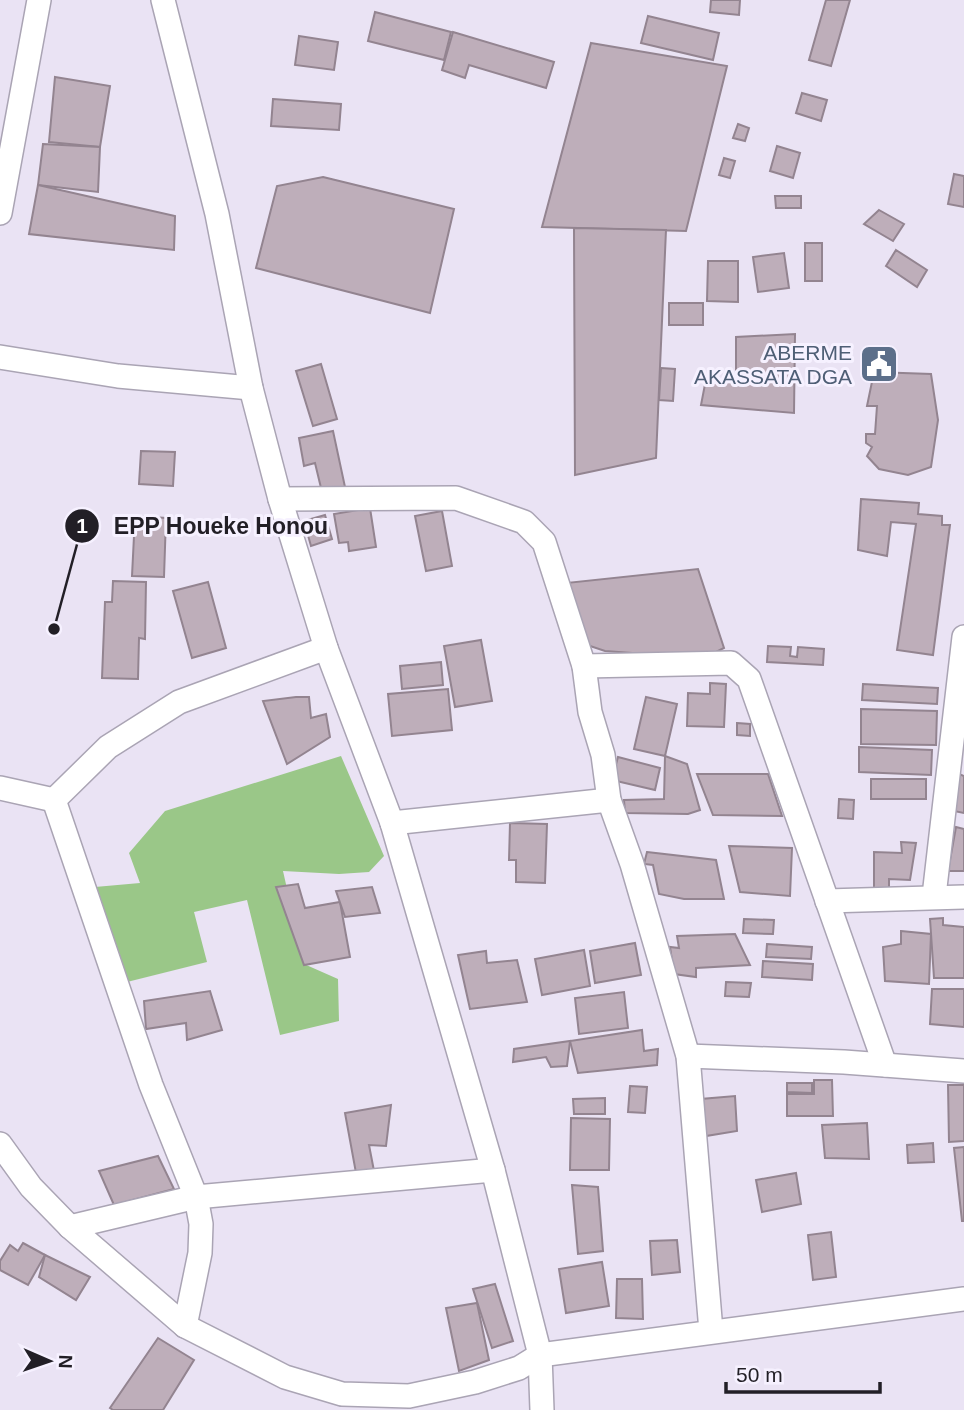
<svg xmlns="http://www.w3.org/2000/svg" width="964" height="1410" font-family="Arial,sans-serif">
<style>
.green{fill:#9ac788}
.building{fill:#beaeba;stroke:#938490;stroke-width:2}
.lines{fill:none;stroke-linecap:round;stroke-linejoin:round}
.street-casing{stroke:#aaa4b4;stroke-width:26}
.street{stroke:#fff;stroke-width:23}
.labels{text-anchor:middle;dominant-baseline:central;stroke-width:6;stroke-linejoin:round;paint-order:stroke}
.service-label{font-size:21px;fill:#4e5e75;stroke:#f6f1ff;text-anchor:end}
.leader{fill:none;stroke:#221f26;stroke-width:2.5}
.callout-dot{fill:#221f26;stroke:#f6f1ff;stroke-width:2.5}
.mark-label{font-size:21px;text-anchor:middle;font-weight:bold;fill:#fff}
.callout-label{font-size:23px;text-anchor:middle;font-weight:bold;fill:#221f26;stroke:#f6f1ff;stroke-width:6;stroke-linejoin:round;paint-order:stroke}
</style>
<rect width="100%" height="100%" fill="#eae3f4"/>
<polygon class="green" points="341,756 384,856 369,872 339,874 283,871 304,964 338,979 339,1021 280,1035 247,900 194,912 207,962 127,982 95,887 140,883 129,853 165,811"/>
<g class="building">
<polygon points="711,0 740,0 739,15 710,12"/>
<polygon points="826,0 850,0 831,66 809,60"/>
<polygon points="375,12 451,32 444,60 368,41"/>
<polygon points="648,16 719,33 713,60 641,43"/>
<polygon points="453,32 554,62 546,88 469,65 465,78 442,70"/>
<polygon points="299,36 338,42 334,70 295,65"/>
<polygon points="591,43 727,66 686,231 542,227"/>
<polygon points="55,77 110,86 100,147 49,142"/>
<polygon points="802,93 827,100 821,121 796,113"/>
<polygon points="273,99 341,104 339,130 271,126"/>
<polygon points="738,124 749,128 745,141 733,138"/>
<polygon points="43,144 100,147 98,192 38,185"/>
<polygon points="777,146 800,153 793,178 770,171"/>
<polygon points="724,158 735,161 730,178 719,175"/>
<polygon points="954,174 964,176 964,207 948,204"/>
<polygon points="323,177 454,209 430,313 256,268 277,186"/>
<polygon points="38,185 175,216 174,250 29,234"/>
<polygon points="775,196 801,196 801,208 776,208"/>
<polygon points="879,210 904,224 893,241 864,224"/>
<polygon points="574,228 666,230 656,458 575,475"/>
<rect x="805" y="243" width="17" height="38"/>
<polygon points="896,250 927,270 917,287 886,266"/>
<polygon points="784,253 789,288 758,292 753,257"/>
<polygon points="708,261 738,261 738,302 707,301"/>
<rect x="669" y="303" width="34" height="22"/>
<polygon points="795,334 794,413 701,405 706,379 736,382 736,337"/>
<polygon points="321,364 337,419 313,426 296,371"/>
<polygon points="661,368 675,369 673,401 659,400"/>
<polygon points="874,372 931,374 938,420 931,467 908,475 879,469 867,456 872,447 866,443 866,434 875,434 877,406 867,406"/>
<polygon points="333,431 345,487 322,492 315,463 304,466 299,438"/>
<polygon points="141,451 175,452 173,486 139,484"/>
<polygon points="861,499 919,503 918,514 942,516 942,525 950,525 933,655 897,650 916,524 891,522 887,556 858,550"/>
<polygon points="370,508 376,547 349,551 348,542 339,543 334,514"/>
<polygon points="442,511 452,566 426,571 415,516"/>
<polygon points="325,515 332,539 311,546 304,521"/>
<polygon points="135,516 166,518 164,577 132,576"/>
<polygon points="698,569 724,648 714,653 646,654 605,651 584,644 566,583"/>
<polygon points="113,581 146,582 145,639 139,638 138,679 102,678 105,602 112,602"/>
<polygon points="208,582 226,648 192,658 173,591"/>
<polygon points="481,640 492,701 455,707 444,646"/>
<polygon points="768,646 791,647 790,656 797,657 798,647 824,649 823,665 767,662"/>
<polygon points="441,662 443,685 402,689 400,666"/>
<polygon points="710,683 726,684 724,727 687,726 688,693 710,694"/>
<polygon points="863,684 938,688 937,704 862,700"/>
<polygon points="448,689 452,730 392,736 388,694"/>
<polygon points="296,697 309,697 311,718 326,714 330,737 287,764 263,701"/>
<polygon points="646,697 677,704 665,756 634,749"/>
<polygon points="861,709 937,711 936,745 861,744"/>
<polygon points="737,723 750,724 750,736 737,735"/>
<polygon points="859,747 932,750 931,775 859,772"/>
<polygon points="665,756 687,764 700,810 688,814 625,813 624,800 664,799"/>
<polygon points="618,757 660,768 655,790 612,780"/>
<polygon points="697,774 768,774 782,816 713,815"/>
<polygon points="959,774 964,776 964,813 954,811"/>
<rect x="871" y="779" width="55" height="20"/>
<polygon points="839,799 854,800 853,819 838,818"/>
<polygon points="510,823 547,824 545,883 516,882 516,860 509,860"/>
<polygon points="956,827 964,829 964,871 948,871"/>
<polygon points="901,842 916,843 910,880 889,879 889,891 874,891 874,852 902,853"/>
<polygon points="729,846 792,848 790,896 740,892"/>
<polygon points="647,852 716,860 724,899 684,899 659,894 653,865 644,864"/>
<polygon points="298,884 305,908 340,902 350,957 304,965 276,887"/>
<polygon points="372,887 380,913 345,917 336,891"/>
<polygon points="943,918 943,925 964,927 964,978 934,978 930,919"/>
<polygon points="744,919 774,920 773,934 743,933"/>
<polygon points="901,931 931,934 929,984 885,981 883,947 901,944"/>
<polygon points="735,934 750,965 696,968 696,977 674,974 670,947 679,948 677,936"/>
<polygon points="635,943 641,975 595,983 590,951"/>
<polygon points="767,944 812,947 811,959 766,957"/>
<polygon points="584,950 590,986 542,995 535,959"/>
<polygon points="486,951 487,963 517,960 527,1002 470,1009 458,955"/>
<polygon points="763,961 813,964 812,980 762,977"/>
<polygon points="726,982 751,983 749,997 725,996"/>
<polygon points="932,989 964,989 964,1027 930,1024"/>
<polygon points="210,991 222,1030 187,1040 186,1023 146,1029 144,1001"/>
<polygon points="624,992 628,1028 579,1034 575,998"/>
<polygon points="642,1030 644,1051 658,1049 657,1065 578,1073 570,1041"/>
<polygon points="570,1041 567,1066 551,1067 546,1057 513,1062 514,1049"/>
<polygon points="814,1080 832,1080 833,1116 787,1116 787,1094 814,1094"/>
<polygon points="787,1083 812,1083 812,1093 787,1092"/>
<polygon points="948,1085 964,1085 964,1141 949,1142"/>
<polygon points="630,1086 647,1087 645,1113 628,1112"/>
<polygon points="735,1096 737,1131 706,1136 701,1099"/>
<polygon points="605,1098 605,1114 574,1114 573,1099"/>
<polygon points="391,1105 386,1146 369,1145 374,1171 356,1173 345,1113"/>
<polygon points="571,1118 610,1119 609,1170 570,1170"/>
<polygon points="867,1123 869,1159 825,1158 822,1125"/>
<polygon points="933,1143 934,1162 908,1163 907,1145"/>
<polygon points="964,1147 964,1221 962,1221 954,1148"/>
<polygon points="158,1156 174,1189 114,1205 99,1171"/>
<polygon points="796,1173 801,1204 762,1212 756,1180"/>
<polygon points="572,1185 598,1187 603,1251 578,1254"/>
<polygon points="831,1232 836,1277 813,1280 808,1235"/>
<polygon points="677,1240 680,1272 652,1275 650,1241"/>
<polygon points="23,1243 45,1255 28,1285 0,1270 0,1261 10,1245 18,1251"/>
<polygon points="45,1255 90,1277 76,1300 39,1277"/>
<polygon points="602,1262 609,1306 566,1313 559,1269"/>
<polygon points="617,1279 642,1279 643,1319 616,1318"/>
<polygon points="495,1284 513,1341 492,1348 473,1289"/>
<polygon points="477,1303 489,1360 459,1371 446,1308"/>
<polygon points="158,1338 194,1360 163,1410 113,1410 110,1408"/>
</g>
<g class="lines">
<defs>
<g id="street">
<polyline points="163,0 217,214 251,388 280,499 326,648 392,823 493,1170 540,1355 542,1410"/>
<polyline points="0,213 39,0"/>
<polyline points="0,357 118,376 251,388"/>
<polyline points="280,499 456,498 524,522 544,542 584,666 590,712 603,755 609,800 632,864 688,1056 711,1331"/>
<polyline points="584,666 731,663 749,679 885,1065"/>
<polyline points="0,788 54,800"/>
<polyline points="54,800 151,1085 196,1197 201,1224 200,1253 185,1326"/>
<polyline points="54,800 108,747 179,702 326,648"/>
<polyline points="392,823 609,800"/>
<polyline points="934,896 964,637"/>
<polyline points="827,901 964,897"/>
<polyline points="688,1056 844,1062 964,1071"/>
<polyline points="0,1144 31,1187 70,1227 185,1326 285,1377 342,1394 409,1396 475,1382 519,1368 540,1355 964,1299"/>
<polyline points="70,1227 196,1197 493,1170"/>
</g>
</defs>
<use href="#street" class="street-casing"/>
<use href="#street" class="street"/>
</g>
<defs>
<symbol id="civic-square" viewBox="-11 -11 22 22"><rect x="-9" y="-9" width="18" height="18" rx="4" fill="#5c6f8a" stroke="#f6f1ff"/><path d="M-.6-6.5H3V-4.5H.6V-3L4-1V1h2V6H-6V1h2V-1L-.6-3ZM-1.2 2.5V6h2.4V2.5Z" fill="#fff"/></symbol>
</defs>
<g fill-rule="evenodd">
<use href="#civic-square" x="857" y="342" width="44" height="44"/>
</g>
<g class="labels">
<g class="service-label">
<text x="852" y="352">ABERME<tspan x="852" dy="24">AKASSATA DGA</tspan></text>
</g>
</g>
<path class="leader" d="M54 629L82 526"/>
<g class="callout-dot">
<circle cx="54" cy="629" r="7"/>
<circle cx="82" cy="526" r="18"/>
</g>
<g class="mark-label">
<text x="82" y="533">1</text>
</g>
<g class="callout-label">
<text x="221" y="534">EPP Houeke Honou</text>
</g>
<g transform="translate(49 1361) rotate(92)" stroke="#f6f1ff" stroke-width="5" paint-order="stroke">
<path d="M0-5L12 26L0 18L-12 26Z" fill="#221f26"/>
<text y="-10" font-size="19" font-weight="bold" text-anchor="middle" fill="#221f26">N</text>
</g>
<path d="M726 1382v10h154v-10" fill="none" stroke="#221f26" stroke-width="3.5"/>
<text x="736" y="1382" font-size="21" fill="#221f26" stroke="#f6f1ff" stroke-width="5" paint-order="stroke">50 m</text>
</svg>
